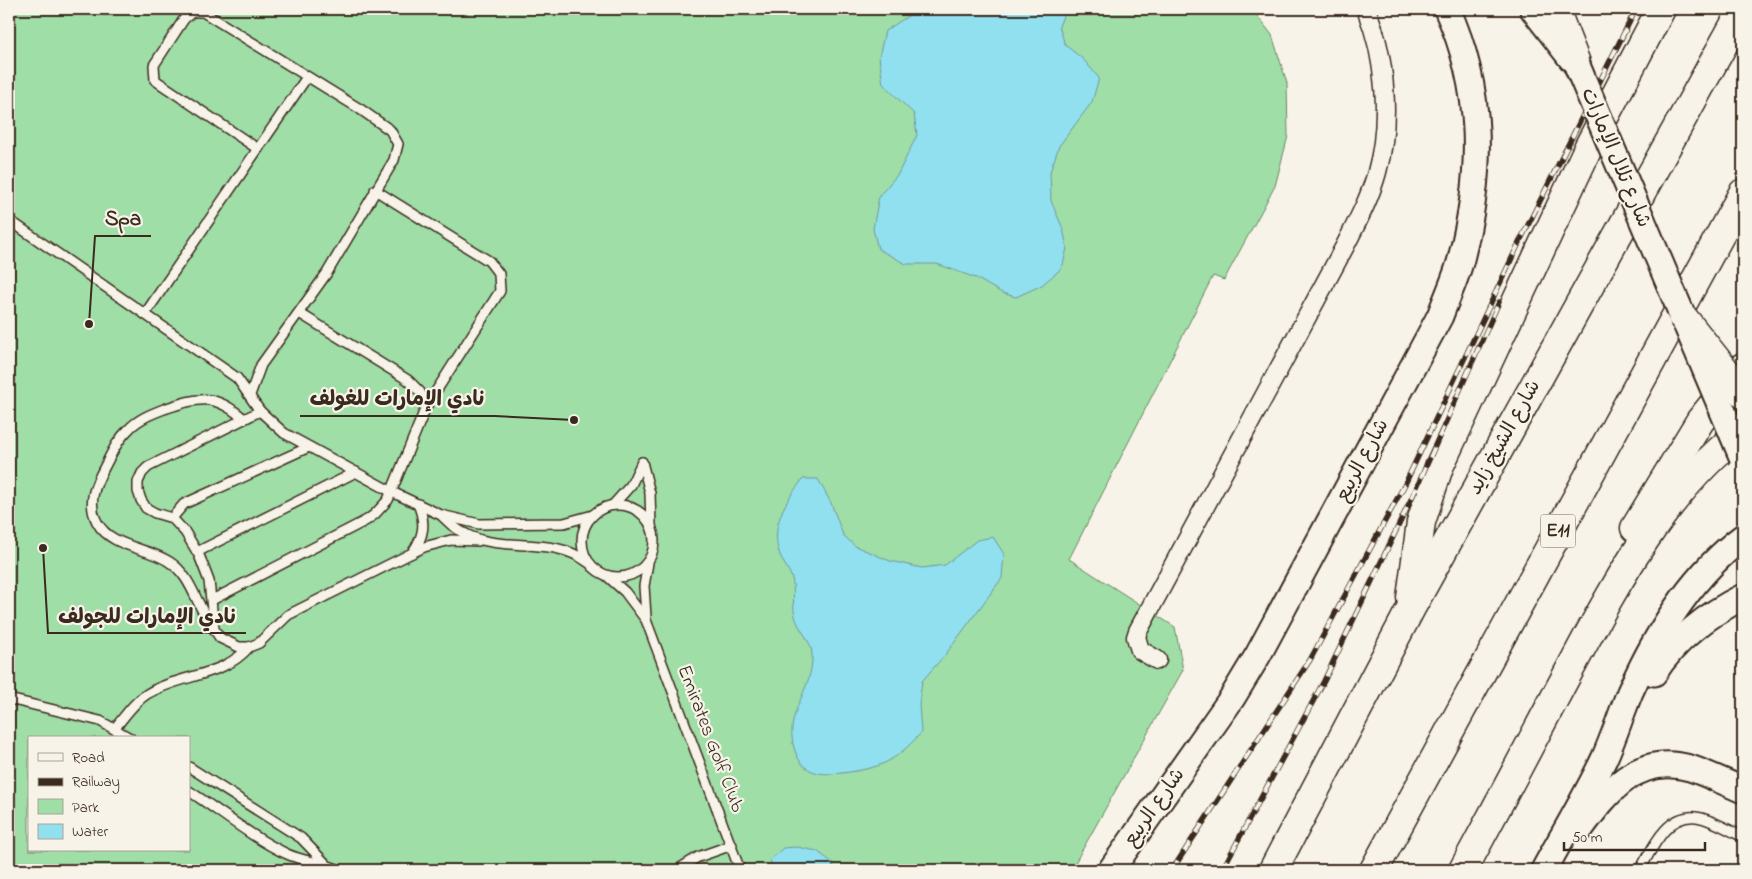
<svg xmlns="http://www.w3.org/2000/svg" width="1752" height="879" font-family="'Indie Flower','Playpen Sans Arabic',sans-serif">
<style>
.green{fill:#9fdea7;stroke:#6d8462;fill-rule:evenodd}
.water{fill:#91e0ef;stroke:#6f979b}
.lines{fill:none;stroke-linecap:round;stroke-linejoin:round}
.lane-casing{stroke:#3b2a1e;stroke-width:12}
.street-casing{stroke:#3b2a1e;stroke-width:21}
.secondary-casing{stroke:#3b2a1e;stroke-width:29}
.highway-casing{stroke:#3b2a1e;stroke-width:31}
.lane{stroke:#f7f3e8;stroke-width:9}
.street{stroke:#f7f3e8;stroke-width:18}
.secondary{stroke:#f7f3e8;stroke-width:25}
.highway{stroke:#f7f3e8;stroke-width:28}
.rail-casing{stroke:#3b2a1e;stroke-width:5.5}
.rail{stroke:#f7f3e8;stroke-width:4;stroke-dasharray:11;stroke-linecap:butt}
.secondary-bridge-casing{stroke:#3b2a1e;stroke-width:29;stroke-linecap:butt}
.highway-bridge-casing{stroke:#3b2a1e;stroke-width:31;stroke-linecap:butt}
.secondary-bridge{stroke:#f7f3e8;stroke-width:25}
.highway-bridge{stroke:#f7f3e8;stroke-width:28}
.labels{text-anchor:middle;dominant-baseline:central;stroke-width:4.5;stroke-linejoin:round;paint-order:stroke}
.shield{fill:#f7f3e8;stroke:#73665b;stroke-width:1}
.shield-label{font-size:19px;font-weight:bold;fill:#3b2a1e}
.street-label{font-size:20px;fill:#3b2a1e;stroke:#f7f3e8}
.leader{fill:none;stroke:#3b2a1e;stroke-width:2}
.callout-dot{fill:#3b2a1e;stroke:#f7f3e8;stroke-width:2}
.callout-label{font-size:21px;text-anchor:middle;font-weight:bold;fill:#3b2a1e;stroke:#f7f3e8;stroke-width:4.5;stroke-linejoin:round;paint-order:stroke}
</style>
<rect width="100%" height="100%" fill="#f7f3e8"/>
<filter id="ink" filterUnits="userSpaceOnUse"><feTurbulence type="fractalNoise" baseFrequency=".02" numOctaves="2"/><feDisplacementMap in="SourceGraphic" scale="10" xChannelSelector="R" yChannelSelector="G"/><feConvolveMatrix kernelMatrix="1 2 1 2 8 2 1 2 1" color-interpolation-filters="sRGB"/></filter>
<g filter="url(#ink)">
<path class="green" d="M9 9H1252L1272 35 1287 83 1288 136 1275 186 1224 280 1213 276 1069 559 1175 627 1183 670 1071 870H9ZM29 738H189V850H29Z"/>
<g class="water">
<polygon points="919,9 1066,9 1059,26 1065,45 1083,59 1099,78 1092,102 1059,146 1050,172 1051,201 1063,229 1067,248 1062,268 1042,285 1016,297 1002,293 976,278 937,264 906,264 878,249 873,229 879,196 898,174 917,135 914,114 883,84 879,57 885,31"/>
<path d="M803 479H818L831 503 843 535 855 546 890 561 922 568 945 565 977 540 993 537 1004 554 1002 578 945 655 922 681 919 704 921 733C894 762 882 768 842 773 824 775 806 775 797 756 779 715 814 693 812 654 812 641 798 629 795 616 792 604 795 591 792 578 789 570 783 563 780 555 769 527 786 500 803 479Z"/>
<polygon points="797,847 817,851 833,863 833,870 773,870 770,860 783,848"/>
</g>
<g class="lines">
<defs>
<g id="lane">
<polyline points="9,220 237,378 260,411 284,433 392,492 441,515 479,524 564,523 593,515"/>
<polyline points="299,313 408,380 420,392 426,407"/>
<polyline points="145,314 307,77"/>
<polyline points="250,395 261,365 327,273 394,160 398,144 390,130 360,109 203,12 192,12 184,19 154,65 155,80 258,149"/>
<polyline points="260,411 148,467 142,473 138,482 138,491 141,500 146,508 155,513 172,518 185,532 199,555 209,581 214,629 220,638 239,647 249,647 259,643 288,615 424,547 451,540 478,541"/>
<polyline points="642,462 650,493 651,526"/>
<circle cx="618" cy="541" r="36"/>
<polyline points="613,505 631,485 642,462"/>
<path d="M443 517C486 563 542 529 588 562"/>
<polyline points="172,518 184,504 309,447"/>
<polyline points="197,552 356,472"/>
<path d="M412 553C424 537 426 523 418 504"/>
<polyline points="607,576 625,592 646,620 740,870"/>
<polyline points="212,600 367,520 375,514 388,500 426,407 500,291 499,274 489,261 375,190"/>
<polyline points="646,617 644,586 648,563"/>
<path d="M212 626C196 606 192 575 168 561 146 547 110 547 97 522 87 503 95 485 104 468 111 455 117 440 128 430 138 419 151 414 164 409 199 397 215 393 244 419"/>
<polyline points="9,699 100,721 130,738"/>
<path d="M115 728C125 716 134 702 147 694 180 674 224 677 249 647"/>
<polyline points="189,767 301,838 326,864"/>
<path d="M189 791C220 811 254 839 287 854 304 862 323 862 339 870"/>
<polyline points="677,870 698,857 732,845"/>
<path d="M1640 870C1652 849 1666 814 1696 817 1709 818 1731 831 1743 837"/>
</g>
<path id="street" d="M1157 660 1140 650 1136 637 1138 631 1345 246C1357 222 1370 198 1377 172 1391 122 1386 57 1366 9"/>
<g id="secondary">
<polyline points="1533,9 1571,58"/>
<path d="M1654 673C1675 640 1708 614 1743 597"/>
<path d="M1581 828C1608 791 1638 753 1690 768 1708 774 1726 783 1743 790"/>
<path d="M1111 870 1232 698 1258 655 1440 316C1447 297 1456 278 1461 259 1483 172 1484 91 1447 9"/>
<path d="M1544 870C1564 833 1586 797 1604 759 1614 737 1621 714 1630 692 1656 634 1692 575 1743 537"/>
</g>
<g id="highway">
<polyline points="1555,9 1576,63"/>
<polyline points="1635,528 1700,421 1743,367"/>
<polyline points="1411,598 1421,522 1439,467 1589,146 1661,9"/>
<polyline points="1273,870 1411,608 1743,9"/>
<polyline points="1374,870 1743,193"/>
<path d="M1463 870C1496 809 1529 747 1561 686 1610 595 1660 494 1743 431"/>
</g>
</defs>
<use href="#lane" class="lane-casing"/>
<use href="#street" class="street-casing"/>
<use href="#secondary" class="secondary-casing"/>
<use href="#highway" class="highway-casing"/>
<use href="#lane" class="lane"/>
<use href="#street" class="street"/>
<use href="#secondary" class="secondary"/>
<use href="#highway" class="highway"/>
<defs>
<g id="rail">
<polyline points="1172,870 1310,660 1405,484 1520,241 1636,9"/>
<polyline points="1222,870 1324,681 1416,489 1499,302"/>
</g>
</defs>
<use href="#rail" class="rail-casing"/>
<use href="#rail" class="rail"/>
<defs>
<polyline id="secondary-bridge" points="1576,63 1743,459"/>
<polyline id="highway-bridge" points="1682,316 1743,393"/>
</defs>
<use href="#secondary-bridge" class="secondary-bridge-casing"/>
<use href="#highway-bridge" class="highway-bridge-casing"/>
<use href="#secondary-bridge" class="secondary-bridge"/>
<use href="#highway-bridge" class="highway-bridge"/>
</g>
</g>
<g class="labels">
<rect class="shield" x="1540.5" y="514.5" width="35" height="33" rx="4"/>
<g class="shield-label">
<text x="1558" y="531">E11</text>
</g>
<g class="street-label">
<text transform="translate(1615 158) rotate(67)">شارع تلال الإمارات</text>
<text transform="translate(1505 438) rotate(-61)">شارع الشيخ زايد</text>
<text transform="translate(1363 461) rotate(-62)">شارع الربيع</text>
<text transform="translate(710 739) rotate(69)">Emirates Golf Club</text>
<text transform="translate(1155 808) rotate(-55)">شارع الربيع</text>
</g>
</g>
<path class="leader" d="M89 324L95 236H151M574 420L495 416H300M43 548L48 633H246"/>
<g class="callout-dot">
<circle cx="89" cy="324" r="5"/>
<circle cx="574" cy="420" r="5"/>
<circle cx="43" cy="548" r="5"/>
</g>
<g class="callout-label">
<text x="123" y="225">Spa</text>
<text x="397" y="405">نادي الإمارات للغولف</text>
<text x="147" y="623">نادي الإمارات للجولف</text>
</g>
<rect width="1752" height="879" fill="none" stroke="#f7f3e8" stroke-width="30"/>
<rect x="15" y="15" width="1722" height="849" fill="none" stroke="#3b2a1e" stroke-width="2" filter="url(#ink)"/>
<rect x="28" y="736" width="162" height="115" fill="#f7f3e8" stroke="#aca397"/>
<rect x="38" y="753" width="25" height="8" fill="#f7f3e8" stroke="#aca397"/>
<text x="72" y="762" font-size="15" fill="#3b2a1e">Road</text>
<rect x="38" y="778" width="25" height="8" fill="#3b2a1e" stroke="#aca397"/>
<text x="72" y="786" font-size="15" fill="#3b2a1e">Railway</text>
<rect x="38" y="799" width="25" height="15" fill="#9fdea7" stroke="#aca397"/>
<text x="72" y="812" font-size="15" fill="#3b2a1e">Park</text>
<rect x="38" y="824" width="25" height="15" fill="#91e0ef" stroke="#aca397"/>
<text x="72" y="836" font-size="15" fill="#3b2a1e">Water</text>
<path d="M1564 842v8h141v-8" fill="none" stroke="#3b2a1e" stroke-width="2.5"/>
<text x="1572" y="842" font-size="15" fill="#3b2a1e" stroke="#f7f3e8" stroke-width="4" paint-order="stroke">50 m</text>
</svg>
